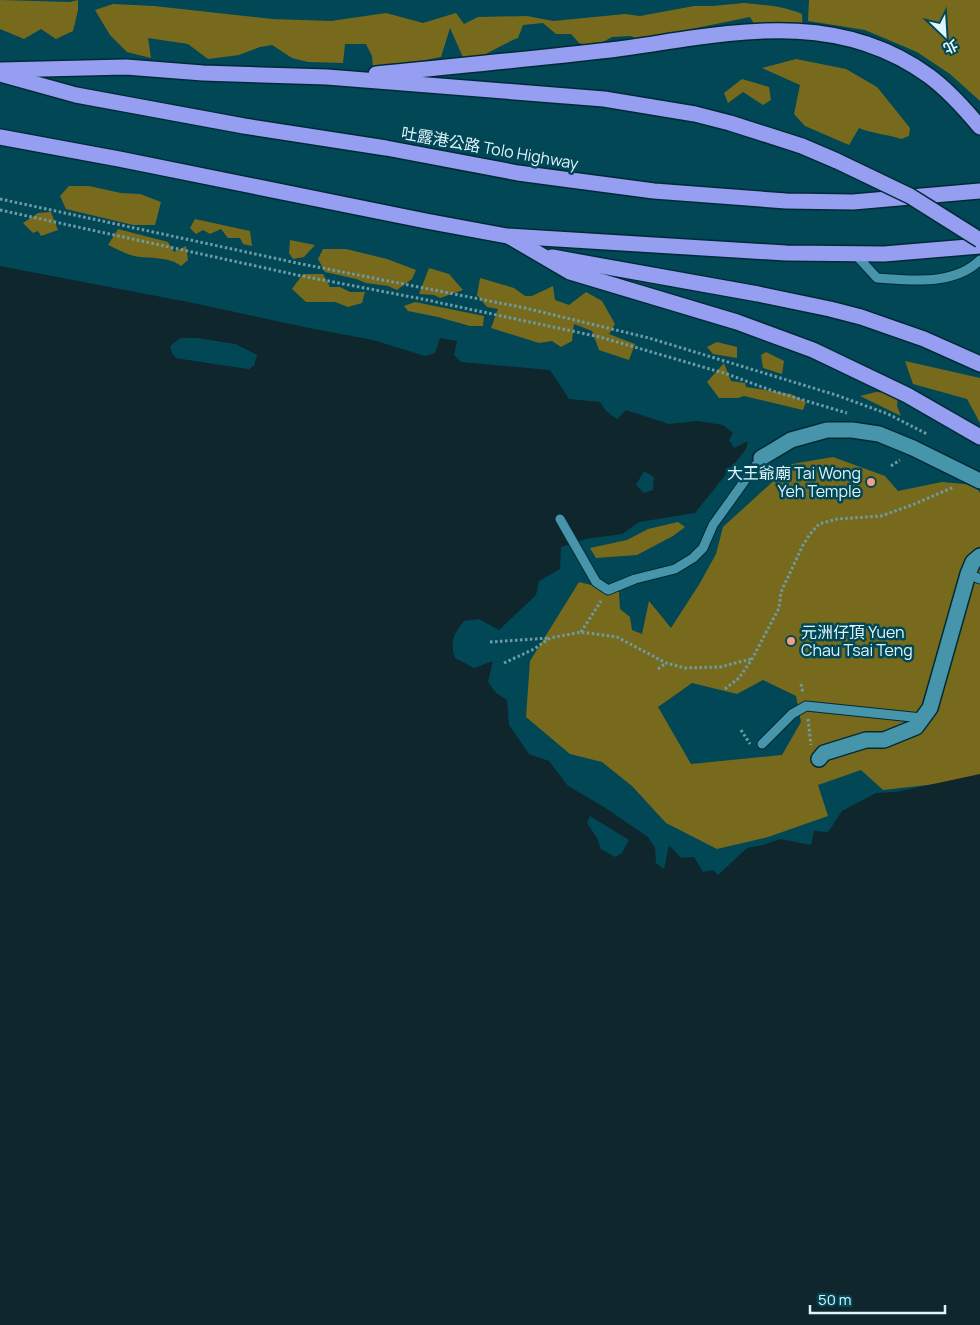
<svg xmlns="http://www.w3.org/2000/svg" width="980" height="1325" font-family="Manrope,'Noto Sans TC',sans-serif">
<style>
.forest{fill:#786a1c;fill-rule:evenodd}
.water{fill:#0e262c;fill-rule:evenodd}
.pier{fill:#014756;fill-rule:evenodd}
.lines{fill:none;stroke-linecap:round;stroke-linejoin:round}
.lane-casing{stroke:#002b36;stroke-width:11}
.street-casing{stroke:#002b36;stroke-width:18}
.highway-casing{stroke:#002b36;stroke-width:18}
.path{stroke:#6d9ba6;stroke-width:3;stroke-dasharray:2.5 2.5;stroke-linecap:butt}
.lane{stroke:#4795aa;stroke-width:9}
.street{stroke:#4795aa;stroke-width:15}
.highway{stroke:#959ef0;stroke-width:15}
.highway-bridge-casing{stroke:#002b36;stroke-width:18;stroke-linecap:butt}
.highway-bridge{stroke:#959ef0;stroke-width:15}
.poi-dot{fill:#f39f84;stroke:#014756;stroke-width:2}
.labels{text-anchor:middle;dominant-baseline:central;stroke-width:5;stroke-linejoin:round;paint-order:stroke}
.street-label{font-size:16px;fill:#dff5fc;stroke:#014756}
.poi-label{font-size:16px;fill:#dff5fc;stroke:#014756;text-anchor:end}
</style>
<rect width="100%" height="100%" fill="#014756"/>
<g class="forest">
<polygon points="0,0 70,2 78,0 78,10 73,31 56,39 41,29 24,39 0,29"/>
<polygon points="809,0 980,0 980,101 950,74 917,52 865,30 808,21"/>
<path d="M744 3C764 5 784 6 802 14L803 37 756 27 750 17 682 31 681 34 653 39H637L631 36 612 37 594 47 579 43 571 34H556L543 23 523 25 518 38C500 45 484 56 466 64L450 28 441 57 379 69 373 67 372 56 366 44H345L343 63 308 62 292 58 272 45 260 47 239 55 208 59 188 44 148 38 151 58 127 52 110 35 95 10 113 4 154 6 272 19 331 21 386 13 423 23 456 13 464 24 478 17 527 16 553 21 625 14 640 16 694 6H712Z"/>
<path d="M796 59 846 69 877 87 910 128 909 136 901 139C887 134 873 134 859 128L849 145 805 126 794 114 800 85 762 68Z"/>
<polygon points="742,79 769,87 771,100 763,105 743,92 728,103 724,93"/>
<polygon points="69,186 89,186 121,193 140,194 161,202 155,225 133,225 66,209 60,196"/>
<polygon points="51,212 58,230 41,236 38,231 33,233 23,223 38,213"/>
<polygon points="195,219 250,231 252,246 243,244 240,238 228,238 221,229 210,234 203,230 196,234 190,228"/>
<path d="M118 229 168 242 174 252 186 246 188 260 181 266C168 256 150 259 134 256 126 254 117 249 108 245Z"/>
<polygon points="290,240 315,245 304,257 293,259 289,253"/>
<polygon points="323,249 346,249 387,259 416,270 412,279 397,290 388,286 366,283 356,279 325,272 318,259"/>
<polygon points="429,268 449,274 463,290 440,298 434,295 419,294"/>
<polygon points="303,274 323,274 330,287 340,287 350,292 365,292 362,303 348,307 335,302 306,302 292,289"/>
<polygon points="480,278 514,288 525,296 532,296 553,286 555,300 569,305 586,292 602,301 615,324 609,334 635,344 629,360 599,350 592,331 574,324 572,341 561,347 552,341 539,343 491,328 498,309 487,307 477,295"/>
<polygon points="415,302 484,316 483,326 470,326 438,317 408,311 404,306"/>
<polygon points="717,342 737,347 737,358 713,354 707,347"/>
<polygon points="766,352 784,361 782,374 763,368 761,355"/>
<polygon points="905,361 980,378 980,423 967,399 913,384"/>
<polygon points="724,363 731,381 745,383 746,387 791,394 806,402 803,410 744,396 738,398 719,398 707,382"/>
<polygon points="876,392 898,394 897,406 901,416 860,396"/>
<path d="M833 457 885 476 898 491 942 482 975 485 980 493V779L883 790 861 770 818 785 828 816 768 837 717 849 666 823 632 786 602 762 570 754 526 717 530 661 579 582 619 592 620 609 630 617 632 630 642 634 649 601 671 628 700 583 716 554 723 527 792 464ZM763 680 796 696 801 722 782 755 691 764 658 707 692 683 737 694Z"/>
<polygon points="678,522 685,527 673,536 637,555 596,558 590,548 627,540 648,529"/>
</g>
<path class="water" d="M0 266 193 303 309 328 373 340 425 356 435 353 440 338 457 341 454 355 461 362 550 370 569 399 600 402 606 411 617 419 626 410 669 424 697 421 723 425 733 433 729 440 734 448 748 441 746 449 695 513 639 522 622 534 586 539 561 547 560 569 539 581 536 595 499 630 479 619 464 621C453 635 450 641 455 658L474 668 493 661 488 682 496 693 507 700 509 725 529 754 549 761 568 786 604 807 648 837 655 848 656 863 664 869 669 845 681 858 694 857 703 872 713 870 718 875 747 848 763 845 780 839 811 845 814 831 828 832 842 811 876 793 896 792 980 774V1325H0ZM181 338 235 344 257 355 254 365 249 369 176 358 170 346ZM644 471 654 477 653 490 644 493 636 485ZM590 816 629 840 622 853 615 857 601 849 597 838 587 823Z"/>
<path class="pier" d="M181 338H197L235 344 257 355 254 365 249 369 176 358 172 353 170 346ZM182 340H197L234 347 254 357 252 364 248 366 178 356 173 347Z"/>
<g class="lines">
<defs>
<g id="lane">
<path d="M855 254 877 278C911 280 954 286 980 260"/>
<polyline points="560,519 596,582 608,590 635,579 675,569 693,558 703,548 713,525 761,458"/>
<polyline points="968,574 980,579"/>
<polyline points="762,744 792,714 806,706 922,718"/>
</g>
<g id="street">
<polyline points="761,458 791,440 827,430 852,430 879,434 913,448 980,481"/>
<polyline points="819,759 824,753 866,740 884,740 916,727 930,708 968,574 973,562 980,556"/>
</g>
<g id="highway">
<polyline points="1,70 126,67 203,73 327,77 604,99 695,114 730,123 802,146 837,161"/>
<polyline points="0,74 76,95 244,126 386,148 518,173 654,191 786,201 853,202 980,191"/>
<path d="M376 74C454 66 532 59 610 50 719 36 831 4 929 76 948 90 965 109 980 127"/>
<polyline points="0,137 119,159 426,221 507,236 786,253 884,254 980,246"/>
<polyline points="510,237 570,272 737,322 813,350 907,395 980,437"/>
<polyline points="552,257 758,294 830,309 861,317 924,339 980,364"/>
</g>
</defs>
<use href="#lane" class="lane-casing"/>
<use href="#street" class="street-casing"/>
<use href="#highway" class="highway-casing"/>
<g class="path">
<polyline points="0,199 297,263 525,308 649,338 836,395 888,414 927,434"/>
<polyline points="0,210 297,275 422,299 600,337 727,374 773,391 847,413"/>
<polyline points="891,466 900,460"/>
<polyline points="581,632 601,601"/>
<polyline points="490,642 549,638"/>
<polyline points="504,663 534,649 550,638 581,632 617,637 666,663 685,668 720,667 751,659"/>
<polyline points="658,669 666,663"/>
<polyline points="801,684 803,693"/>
<polyline points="725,689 739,678 752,659 779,608 781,592 803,545 810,534 819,524 837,519 881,516 912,505 954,487"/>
<polyline points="808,719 811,745"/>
<polyline points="741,730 750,744"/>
</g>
<use href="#lane" class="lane"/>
<use href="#street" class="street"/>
<use href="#highway" class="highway"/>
<defs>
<polyline id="highway-bridge" points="837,161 910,196 980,240"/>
</defs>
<use href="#highway-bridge" class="highway-bridge-casing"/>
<use href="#highway-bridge" class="highway-bridge"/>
</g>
<g class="poi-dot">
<circle cx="871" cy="482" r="5"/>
<circle cx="791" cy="641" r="5"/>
</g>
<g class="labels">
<g class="street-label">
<text transform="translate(490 148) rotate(10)">吐露港公路 Tolo Highway</text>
</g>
<g class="poi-label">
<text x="861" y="473">大王爺廟 Tai Wong<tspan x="861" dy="18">Yeh Temple</tspan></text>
<text x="801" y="632" text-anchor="start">元洲仔頂 Yuen<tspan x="801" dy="18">Chau Tsai Teng</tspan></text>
</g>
</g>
<g transform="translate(945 35) rotate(155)" stroke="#014756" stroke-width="4" paint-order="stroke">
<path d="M0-4L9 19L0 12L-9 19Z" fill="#dff5fc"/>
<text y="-8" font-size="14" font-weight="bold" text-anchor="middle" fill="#dff5fc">北</text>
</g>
<path d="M810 1305v8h135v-8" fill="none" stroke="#dff5fc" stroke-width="2.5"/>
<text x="818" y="1305" font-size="15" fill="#dff5fc" stroke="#014756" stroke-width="4" paint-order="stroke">50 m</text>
</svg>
